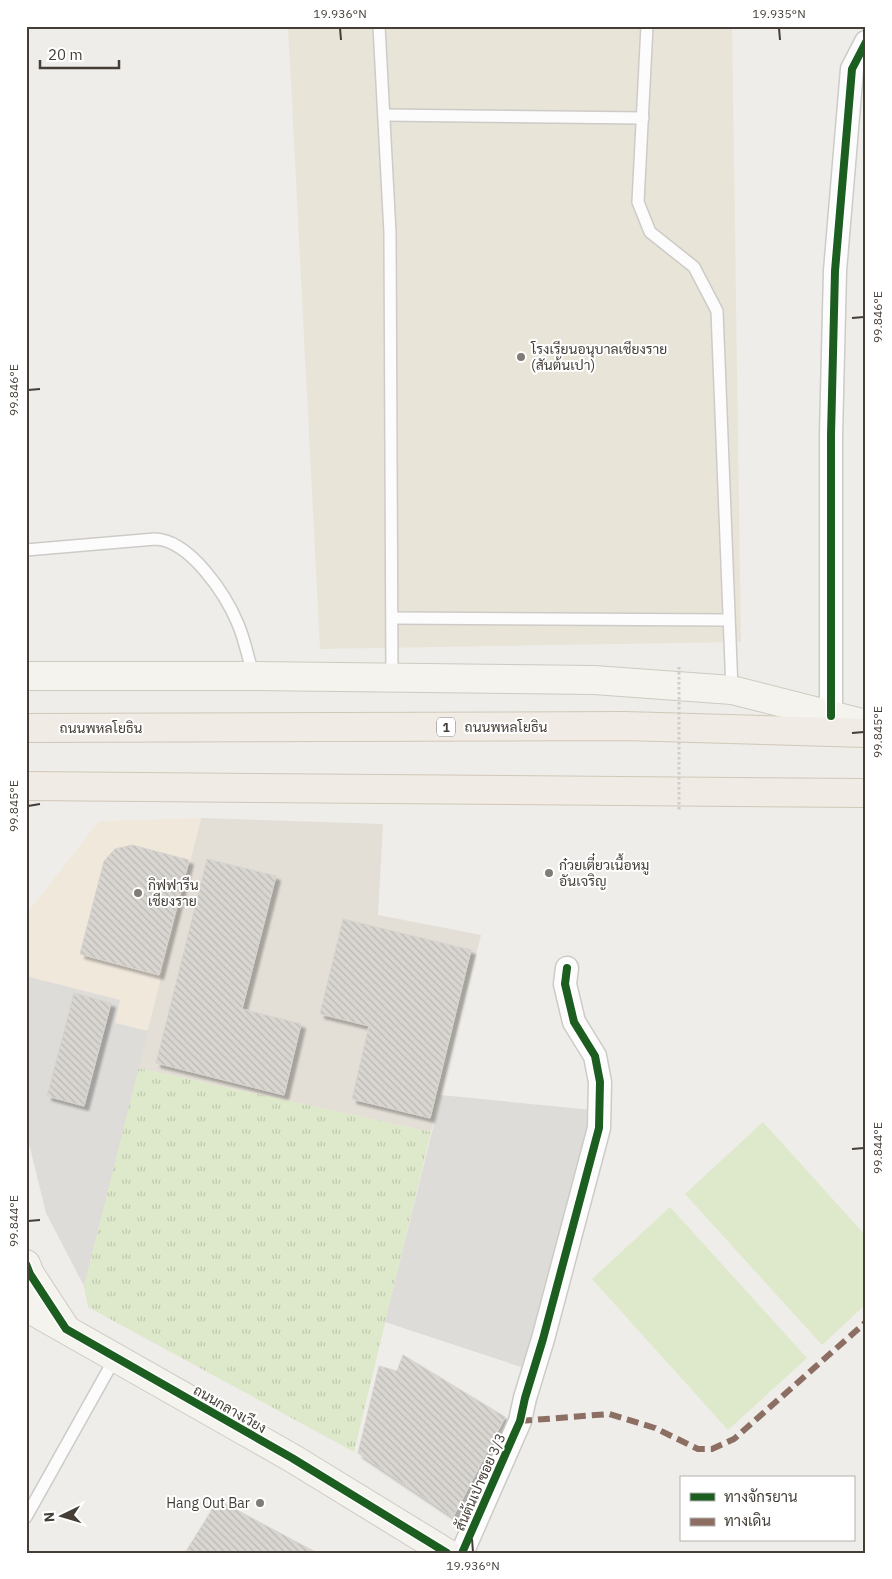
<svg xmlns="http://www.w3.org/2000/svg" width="892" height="1579" font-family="'IBM Plex Sans',Sarabun,sans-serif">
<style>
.residential{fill:#e3ded6}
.commercial{fill:#f1e8dc}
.education{fill:#e9e4d8}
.grass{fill:url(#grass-tufts)}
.pitch{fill:#dee8ca}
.parking{fill:#dedcd9}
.building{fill:url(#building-back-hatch);stroke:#d7d4cf;filter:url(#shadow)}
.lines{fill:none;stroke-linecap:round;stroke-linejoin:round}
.lane-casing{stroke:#cdcbc7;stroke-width:14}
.street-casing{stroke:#cdcbc7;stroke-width:25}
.secondary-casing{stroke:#cecac0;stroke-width:30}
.primary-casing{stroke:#d0c8b8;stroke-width:30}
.lane{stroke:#fdfcfc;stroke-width:11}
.street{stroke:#fdfcfc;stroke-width:22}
.secondary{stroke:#f5f3ee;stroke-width:28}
.primary{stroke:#f0ebe4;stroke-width:28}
.path-bridge{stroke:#d0cdcb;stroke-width:3;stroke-dasharray:2.5 2.5;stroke-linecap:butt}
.quiet{stroke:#8d6e63;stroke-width:6;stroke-dasharray:12 6;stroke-linecap:butt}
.cycleway-casing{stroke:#fff;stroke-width:11}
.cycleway{stroke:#1b5e20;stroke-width:8}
.ticks{fill:none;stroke:#443e36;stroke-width:2}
.poi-dot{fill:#807b75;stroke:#fff;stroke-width:2}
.labels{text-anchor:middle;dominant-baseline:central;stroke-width:4;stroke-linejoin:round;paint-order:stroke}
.shield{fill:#fff;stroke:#7c7872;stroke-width:1}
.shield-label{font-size:12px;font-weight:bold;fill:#443e36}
.poi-label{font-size:14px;fill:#443e36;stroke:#fff;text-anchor:start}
.street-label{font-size:14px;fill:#443e36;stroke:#fff}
.neatline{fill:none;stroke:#443e36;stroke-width:2}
.ticks-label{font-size:12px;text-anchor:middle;fill:#443e36}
</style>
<defs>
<pattern id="grass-tufts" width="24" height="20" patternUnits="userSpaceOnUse" patternTransform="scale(1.25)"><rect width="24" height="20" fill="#dee8ca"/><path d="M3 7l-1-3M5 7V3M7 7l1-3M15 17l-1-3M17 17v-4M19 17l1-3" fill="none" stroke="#c0c8ae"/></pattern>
<pattern id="building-back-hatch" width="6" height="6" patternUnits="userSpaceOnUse" patternTransform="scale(1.25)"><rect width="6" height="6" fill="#d9d6d1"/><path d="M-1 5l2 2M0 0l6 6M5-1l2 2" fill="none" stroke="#bbb9b4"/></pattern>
<filter id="shadow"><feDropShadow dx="4.5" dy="4.5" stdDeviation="1" flood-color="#0004"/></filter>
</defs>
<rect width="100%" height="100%" fill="#efede9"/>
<polygon class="residential" points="201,818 383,824 378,915 481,935 431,1132 138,1068"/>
<polygon class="commercial" points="201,818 138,1068 46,1213 26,1131 26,915 99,821"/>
<polygon class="education" points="288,26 732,26 741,642 320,649"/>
<polygon class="grass" points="138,1068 431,1132 354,1452 88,1307 84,1286"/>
<g class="pitch">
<polygon points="763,1122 866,1236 866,1304 822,1345 685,1194"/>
<polygon points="670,1207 807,1358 728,1430 592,1279"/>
</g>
<g class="parking">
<polygon points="26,976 120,1000 115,1023 148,1031 84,1286 46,1213 26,1131"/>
<polygon points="441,1095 592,1110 524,1368 385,1322"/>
</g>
<g class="building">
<polygon points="132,845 189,860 159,975 80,954 104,861 115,849"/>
<polygon points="207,859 276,876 242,1009 301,1024 284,1095 156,1063"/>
<polygon points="343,919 471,950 430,1118 352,1099 369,1026 320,1014"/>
<polygon points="74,993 111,1003 84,1106 47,1096"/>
<polygon points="403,1355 505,1417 453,1517 358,1453 379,1366 397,1371"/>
<polygon points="218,1500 317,1553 185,1553"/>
</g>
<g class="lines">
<defs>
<g id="lane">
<polyline points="379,26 390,233 392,679"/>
<polyline points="647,26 638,202 650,232 694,267 717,311 732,690"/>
<polyline points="384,115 643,118"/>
<path d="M26 550 155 539C190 540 226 595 238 624 245 640 248 659 254 676"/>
<polyline points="392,618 728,620"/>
<polyline points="26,1517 115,1358"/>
</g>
<g id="street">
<polyline points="831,716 831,435 835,271 852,69 866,42"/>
<polyline points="462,1553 520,1421 525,1398 543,1339 599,1128 600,1082 595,1056 574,1022 565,984 567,968"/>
</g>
<g id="secondary">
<polyline points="26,676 254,676 594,680 732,690 866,724"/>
<polyline points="26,1264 30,1274 64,1326"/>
<polyline points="26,1307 292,1458 447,1553"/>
</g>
<g id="primary">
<polyline points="26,728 624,726 866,733"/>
<polyline points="26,786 866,793"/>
</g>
</defs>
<use href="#lane" class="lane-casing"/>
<use href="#street" class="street-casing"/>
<use href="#secondary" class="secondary-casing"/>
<use href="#primary" class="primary-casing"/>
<use href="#lane" class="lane"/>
<use href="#street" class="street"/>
<use href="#secondary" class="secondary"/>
<use href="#primary" class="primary"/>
<polyline class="path-bridge" points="679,667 679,810"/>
<polyline class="quiet" points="520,1421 609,1414 655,1428 698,1449 712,1449 734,1439 866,1322"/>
<defs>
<g id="cycleway">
<polyline points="831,716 831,435 835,271 852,69 866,42"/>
<polyline points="26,1264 30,1274 66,1329 292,1458 447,1553"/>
<polyline points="462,1553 520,1421 525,1398 543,1339 599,1128 600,1082 595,1056 574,1022 565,984 567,968"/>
</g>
</defs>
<use href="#cycleway" class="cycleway-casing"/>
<use href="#cycleway" class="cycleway"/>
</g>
<path class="ticks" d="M340 28 341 40M779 28 780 40M852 318 864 317M28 390 40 389M852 733 864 732M28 806 40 804M852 1149 864 1148M28 1221 40 1220M472 1539 473 1552"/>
<g class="poi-dot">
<circle cx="521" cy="357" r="5"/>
<circle cx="549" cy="873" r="5"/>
<circle cx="138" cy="893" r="5"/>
<circle cx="260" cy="1503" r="5"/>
</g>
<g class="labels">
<rect class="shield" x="437" y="717.5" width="18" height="19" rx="4"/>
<g class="shield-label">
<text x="446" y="727">1</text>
</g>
<g class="poi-label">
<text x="531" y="349">โรงเรียนอนุบาลเชียงราย<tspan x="531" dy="16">(สันต้นเปา)</tspan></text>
<text x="559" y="865">ก๋วยเตี๋ยวเนื้อหมู<tspan x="559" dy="16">อันเจริญ</tspan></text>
<text x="148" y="885">กิฟฟารีน<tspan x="148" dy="16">เชียงราย</tspan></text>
<text x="250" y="1503" text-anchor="end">Hang Out Bar</text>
</g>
<g class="street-label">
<text x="506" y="727">ถนนพหลโยธิน</text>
<text x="101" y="728">ถนนพหลโยธิน</text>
<text transform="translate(230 1409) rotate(30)">ถนนกลางเวียง</text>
<text transform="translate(480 1482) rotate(-66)">สันต้นเปาซอย 3/3</text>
</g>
</g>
<rect width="892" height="1579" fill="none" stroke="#ffffff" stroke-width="55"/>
<rect x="680" y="1476" width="175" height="65" fill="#ffffff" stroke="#b4b2af"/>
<rect x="690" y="1493" width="25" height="8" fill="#1b5e20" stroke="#b4b2af"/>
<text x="724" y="1502" font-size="15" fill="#443e36">ทางจักรยาน</text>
<rect x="690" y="1518" width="25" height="8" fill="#8d6e63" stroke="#b4b2af"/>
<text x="724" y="1526" font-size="15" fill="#443e36">ทางเดิน</text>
<g transform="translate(62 1516) rotate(265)" stroke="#ffffff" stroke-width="4" paint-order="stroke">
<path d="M0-4L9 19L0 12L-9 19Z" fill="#443e36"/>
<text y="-8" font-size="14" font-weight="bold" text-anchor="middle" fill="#443e36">N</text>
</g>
<path d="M40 60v8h79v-8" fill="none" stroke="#443e36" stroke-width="2.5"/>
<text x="48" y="60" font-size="15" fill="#443e36" stroke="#ffffff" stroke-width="4" paint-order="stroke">20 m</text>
<rect x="28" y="28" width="836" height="1524" class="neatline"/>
<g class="ticks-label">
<text x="340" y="18">19.936°N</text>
<text x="779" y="18">19.935°N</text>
<text transform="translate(878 317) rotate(-90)" y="4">99.846°E</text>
<text transform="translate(14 390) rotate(-90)" y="4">99.846°E</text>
<text transform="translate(878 732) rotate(-90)" y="4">99.845°E</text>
<text transform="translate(14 806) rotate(-90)" y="4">99.845°E</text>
<text transform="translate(878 1148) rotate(-90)" y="4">99.844°E</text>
<text transform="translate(14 1221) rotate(-90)" y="4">99.844°E</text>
<text x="473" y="1570">19.936°N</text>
</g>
</svg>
